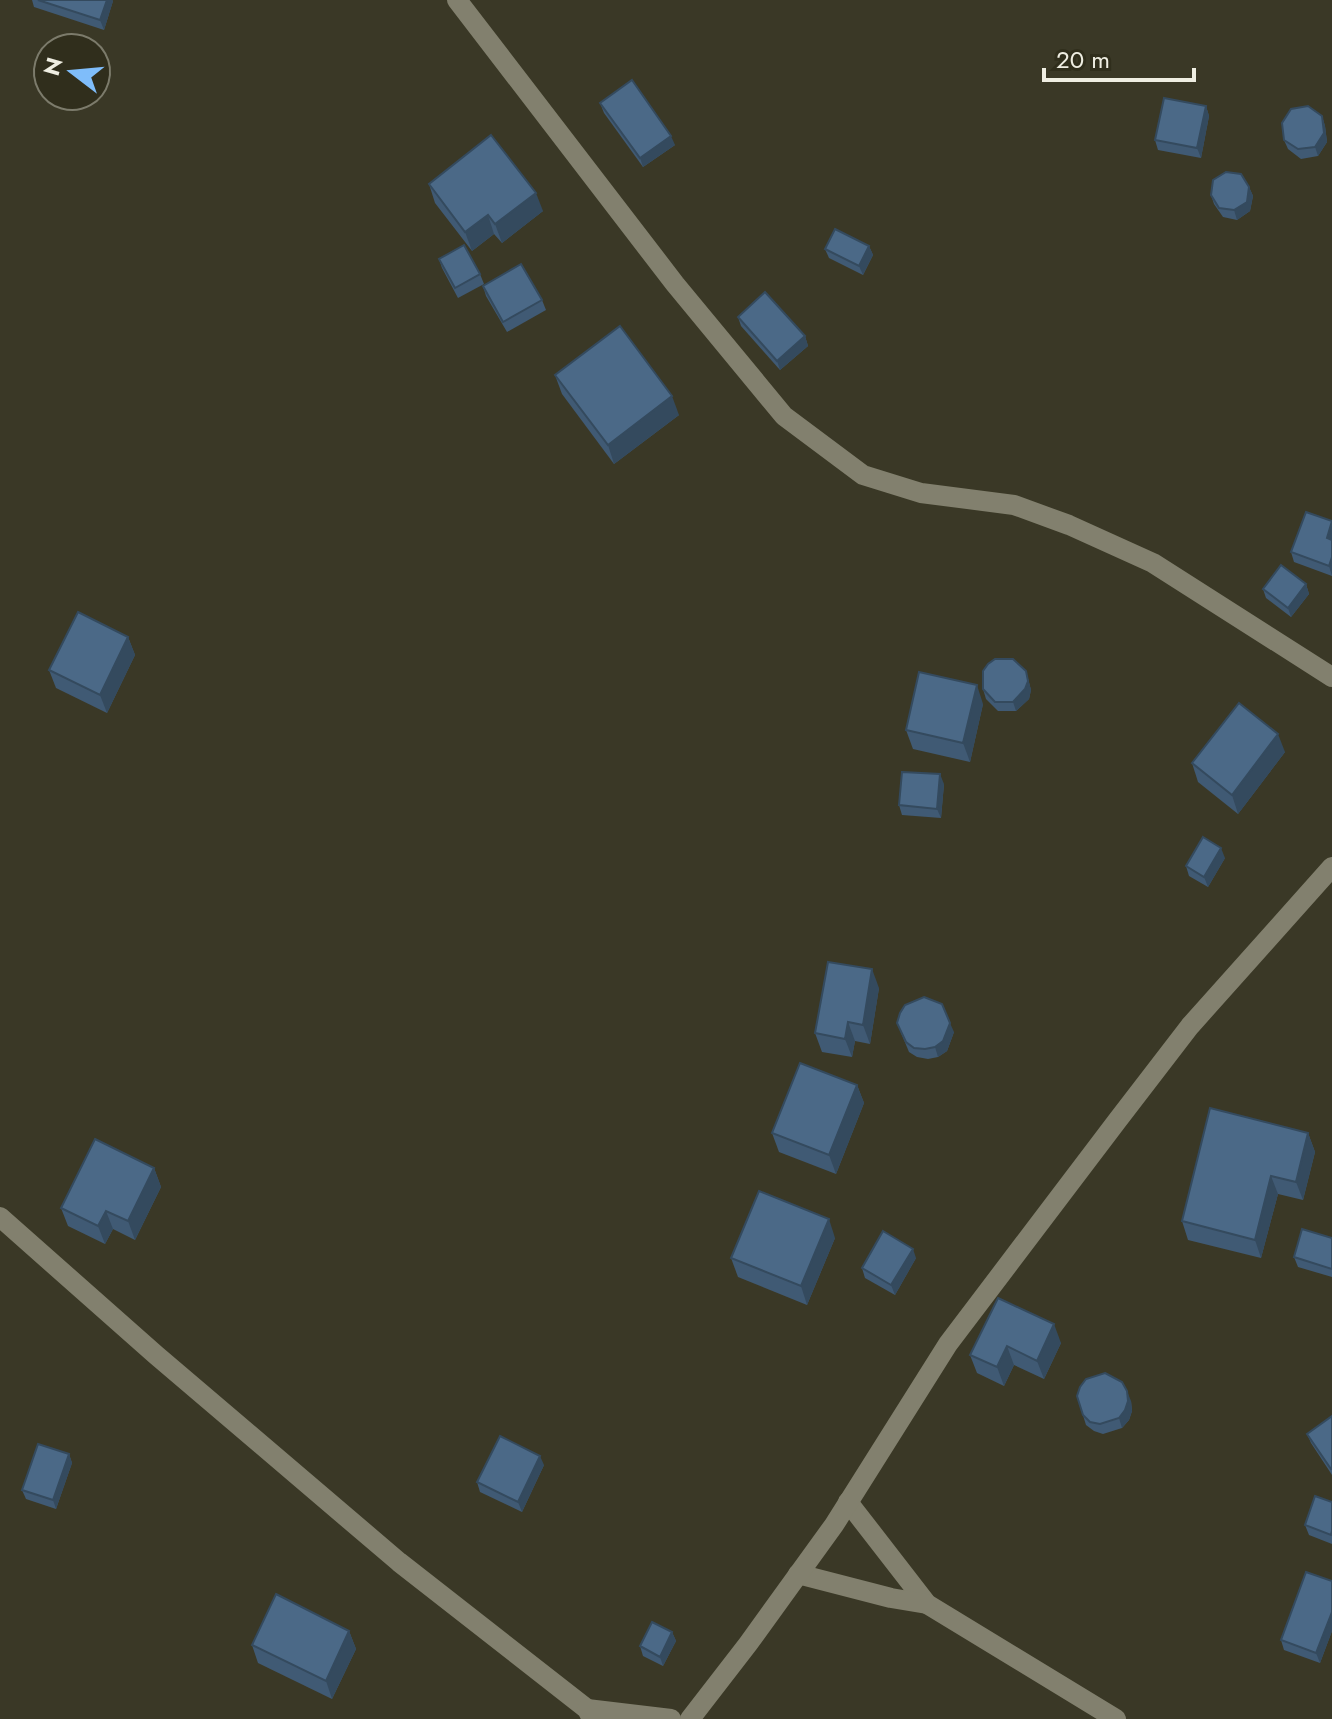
<svg xmlns="http://www.w3.org/2000/svg" width="1332" height="1719" font-family="Jost,sans-serif">
<style>
.lines{fill:none;stroke-linecap:round;stroke-linejoin:round}
.minor{stroke:#82806e;stroke-width:20}
.wall{fill:#405a74}
.shaded-wall{fill:#344a5e}
.building{fill:#4b6987;stroke:#344a5e;stroke-width:2}
</style>
<rect width="100%" height="100%" fill="#3a3826"/>
<g class="lines">
<g class="minor">
<polyline points="457,0 675,284 784,416 863,475 921,493 1014,505 1069,525 1153,563 1332,677"/>
<polyline points="0,1217 156,1355 399,1562 587,1709 592,1719"/>
<polyline points="848,1502 927,1604 1116,1719"/>
<polyline points="798,1574 891,1598 927,1604"/>
<polyline points="587,1709 671,1719"/>
<polyline points="690,1719 748,1644 834,1525 948,1344 1117,1121 1190,1026 1332,867"/>
</g>
</g>
<g class="wall">
<polygon points="32,0 112,0 113,1 104,30 34,7"/>
<polygon points="600,103 675,145 643,167 604,113"/>
<polygon points="1206,106 1209,116 1201,158 1158,150 1155,140"/>
<polygon points="1322,116 1325,126 1327,142 1318,156 1301,159 1288,149 1284,140"/>
<polygon points="429,184 543,211 502,243 494,234 472,251 435,203"/>
<polygon points="1249,187 1253,196 1250,211 1237,220 1223,217 1214,204 1211,195"/>
<polygon points="869,246 873,255 863,275 829,258 825,249"/>
<polygon points="439,259 480,274 484,284 458,298 442,268"/>
<polygon points="483,286 542,300 546,310 507,332 486,296"/>
<polygon points="738,317 805,336 808,346 780,370 741,326"/>
<polygon points="555,375 679,415 614,464 562,394"/>
<polygon points="1332,521 1332,576 1294,562 1291,552"/>
<polygon points="1306,584 1309,594 1291,617 1266,598 1263,589"/>
<polygon points="128,637 135,655 107,713 56,688 49,670"/>
<polygon points="1026,671 1031,690 1029,699 1016,711 998,711 986,699 983,689"/>
<polygon points="983,704 970,762 913,749 906,730"/>
<polygon points="1285,752 1238,814 1198,782 1192,763"/>
<polygon points="944,784 941,818 902,815 899,805"/>
<polygon points="1225,858 1208,887 1189,876 1186,866"/>
<polygon points="879,988 870,1044 855,1041 852,1057 822,1052 815,1033"/>
<polygon points="897,1023 954,1032 947,1051 938,1057 928,1059 917,1057 909,1052"/>
<polygon points="857,1085 864,1103 836,1174 779,1152 772,1133"/>
<polygon points="1308,1133 1315,1152 1303,1200 1278,1194 1261,1258 1188,1240 1182,1221"/>
<polygon points="154,1168 161,1187 135,1240 113,1229 105,1244 68,1226 61,1208"/>
<polygon points="835,1238 807,1305 738,1277 731,1258"/>
<polygon points="1332,1238 1332,1277 1298,1267 1294,1257"/>
<polygon points="916,1258 895,1295 865,1278 862,1268"/>
<polygon points="998,1298 1061,1343 1044,1379 1014,1365 1004,1386 977,1373 970,1355"/>
<polygon points="1077,1396 1131,1401 1132,1411 1129,1420 1122,1428 1103,1434 1094,1431 1086,1425"/>
<polygon points="1332,1416 1332,1475 1311,1443 1307,1434"/>
<polygon points="69,1454 72,1463 56,1509 26,1499 22,1490"/>
<polygon points="544,1465 522,1512 480,1492 477,1482"/>
<polygon points="1332,1502 1332,1544 1309,1535 1305,1525"/>
<polygon points="1332,1581 1332,1631 1320,1663 1284,1650 1281,1640"/>
<polygon points="349,1631 356,1649 332,1699 258,1663 252,1645"/>
<polygon points="672,1632 676,1641 663,1666 643,1656 640,1646"/>
</g>
<g class="shaded-wall">
<polygon points="107,0 112,0 113,1 104,30 100,20"/>
<polygon points="1206,106 1209,116 1201,158 1197,148"/>
<polygon points="1322,116 1325,126 1327,142 1318,156 1315,147"/>
<polygon points="671,136 675,145 643,167 640,158"/>
<polygon points="1249,187 1253,196 1250,211 1237,220 1234,210"/>
<polygon points="536,193 543,211 502,243 495,224"/>
<polygon points="488,215 494,234 472,251 465,232"/>
<polygon points="869,246 873,255 863,275 859,266"/>
<polygon points="805,336 808,346 780,370 777,361"/>
<polygon points="672,396 679,415 614,464 608,445"/>
<polygon points="1332,524 1332,543 1327,538"/>
<polygon points="1332,557 1332,576 1329,566"/>
<polygon points="1306,584 1309,594 1291,617 1288,608"/>
<polygon points="128,637 135,655 107,713 100,695"/>
<polygon points="1026,671 1031,690 1029,699 1016,711 1013,702"/>
<polygon points="977,685 983,704 970,762 963,743"/>
<polygon points="1278,734 1285,752 1238,814 1232,795"/>
<polygon points="940,774 944,784 941,818 937,809"/>
<polygon points="1221,848 1225,858 1208,887 1204,877"/>
<polygon points="872,969 879,988 870,1044 863,1025"/>
<polygon points="848,1022 855,1041 852,1057 845,1039"/>
<polygon points="950,1023 954,1032 947,1051 938,1057 935,1047"/>
<polygon points="857,1085 864,1103 836,1174 829,1155"/>
<polygon points="1308,1133 1315,1152 1303,1200 1296,1182"/>
<polygon points="154,1168 161,1187 135,1240 128,1221"/>
<polygon points="1271,1176 1278,1194 1261,1258 1255,1240"/>
<polygon points="106,1211 113,1229 105,1244 98,1226"/>
<polygon points="829,1219 835,1238 807,1305 801,1286"/>
<polygon points="913,1249 916,1258 895,1295 891,1285"/>
<polygon points="1054,1324 1061,1343 1044,1379 1037,1361"/>
<polygon points="1007,1346 1014,1365 1004,1386 997,1367"/>
<polygon points="1127,1391 1131,1401 1132,1411 1129,1420 1122,1428 1119,1418"/>
<polygon points="69,1454 72,1463 56,1509 53,1500"/>
<polygon points="540,1456 544,1465 522,1512 518,1502"/>
<polygon points="1332,1612 1332,1631 1320,1663 1316,1653"/>
<polygon points="349,1631 356,1649 332,1699 326,1681"/>
<polygon points="672,1632 676,1641 663,1666 660,1657"/>
</g>
<g class="building">
<polygon points="38,0 107,0 100,20"/>
<polygon points="632,80 671,136 640,158 600,103"/>
<polygon points="1164,98 1206,106 1197,148 1155,140"/>
<polygon points="1308,106 1322,116 1324,133 1315,147 1298,149 1284,140 1282,123 1291,109"/>
<polygon points="491,135 536,193 495,224 488,215 465,232 429,184"/>
<polygon points="1226,172 1241,174 1249,187 1247,202 1234,210 1219,208 1211,195 1213,180"/>
<polygon points="835,229 869,246 859,266 825,249"/>
<polygon points="464,245 480,274 455,288 439,259"/>
<polygon points="521,264 542,300 503,322 483,286"/>
<polygon points="765,292 805,336 777,361 738,317"/>
<polygon points="620,326 672,396 608,445 555,375"/>
<polygon points="1306,512 1332,521 1327,538 1332,540 1332,557 1329,566 1291,552"/>
<polygon points="1281,565 1306,584 1288,608 1263,589"/>
<polygon points="78,612 128,637 100,695 49,670"/>
<polygon points="995,659 1013,659 1026,671 1028,681 1025,689 1013,702 995,702 983,689 983,671 988,664"/>
<polygon points="919,672 977,685 963,743 906,730"/>
<polygon points="1239,703 1278,734 1232,795 1192,763"/>
<polygon points="902,772 940,774 937,809 899,805"/>
<polygon points="1203,837 1221,848 1204,877 1186,866"/>
<polygon points="828,962 872,969 863,1025 848,1022 845,1039 815,1033"/>
<polygon points="924,997 942,1004 950,1023 943,1041 935,1047 925,1049 914,1048 906,1042 897,1023 900,1013 905,1005"/>
<polygon points="800,1063 857,1085 829,1155 772,1133"/>
<polygon points="1210,1108 1308,1133 1296,1182 1271,1176 1255,1240 1182,1221"/>
<polygon points="95,1139 154,1168 128,1221 106,1211 98,1226 61,1208"/>
<polygon points="759,1191 829,1219 801,1286 731,1258"/>
<polygon points="1302,1229 1332,1238 1332,1269 1294,1257"/>
<polygon points="883,1231 913,1249 891,1285 862,1268"/>
<polygon points="998,1298 1054,1324 1037,1361 1007,1346 997,1367 970,1355"/>
<polygon points="1105,1373 1122,1382 1127,1391 1128,1401 1125,1410 1119,1418 1100,1424 1090,1422 1083,1415 1077,1396 1080,1387 1086,1379"/>
<polygon points="1332,1416 1332,1469 1331,1469 1307,1434"/>
<polygon points="500,1436 540,1456 518,1502 477,1482"/>
<polygon points="38,1444 69,1454 53,1500 22,1490"/>
<polygon points="1315,1496 1332,1502 1332,1531 1331,1535 1305,1525"/>
<polygon points="1306,1572 1332,1581 1332,1612 1316,1653 1281,1640"/>
<polygon points="276,1594 349,1631 326,1681 252,1645"/>
<polygon points="652,1622 672,1632 660,1657 640,1646"/>
</g>
<g transform="translate(72 72) rotate(286)"><circle r="38" fill="#302e1c" stroke="#7c7b6b" stroke-width="2"/>
<path d="M0-6L14 30L0 20L-14 30Z" fill="#7fbdfa"/>
<text y="-12" font-size="22" font-weight="bold" text-anchor="middle" fill="#efeee2">N</text>
</g>
<path d="M1044 68v12h150v-12" fill="none" stroke="#efeee2" stroke-width="4"/>
<text x="1056" y="68" font-size="24" fill="#efeee2" stroke="#302e1c" stroke-width="6" paint-order="stroke">20 m</text>
</svg>
